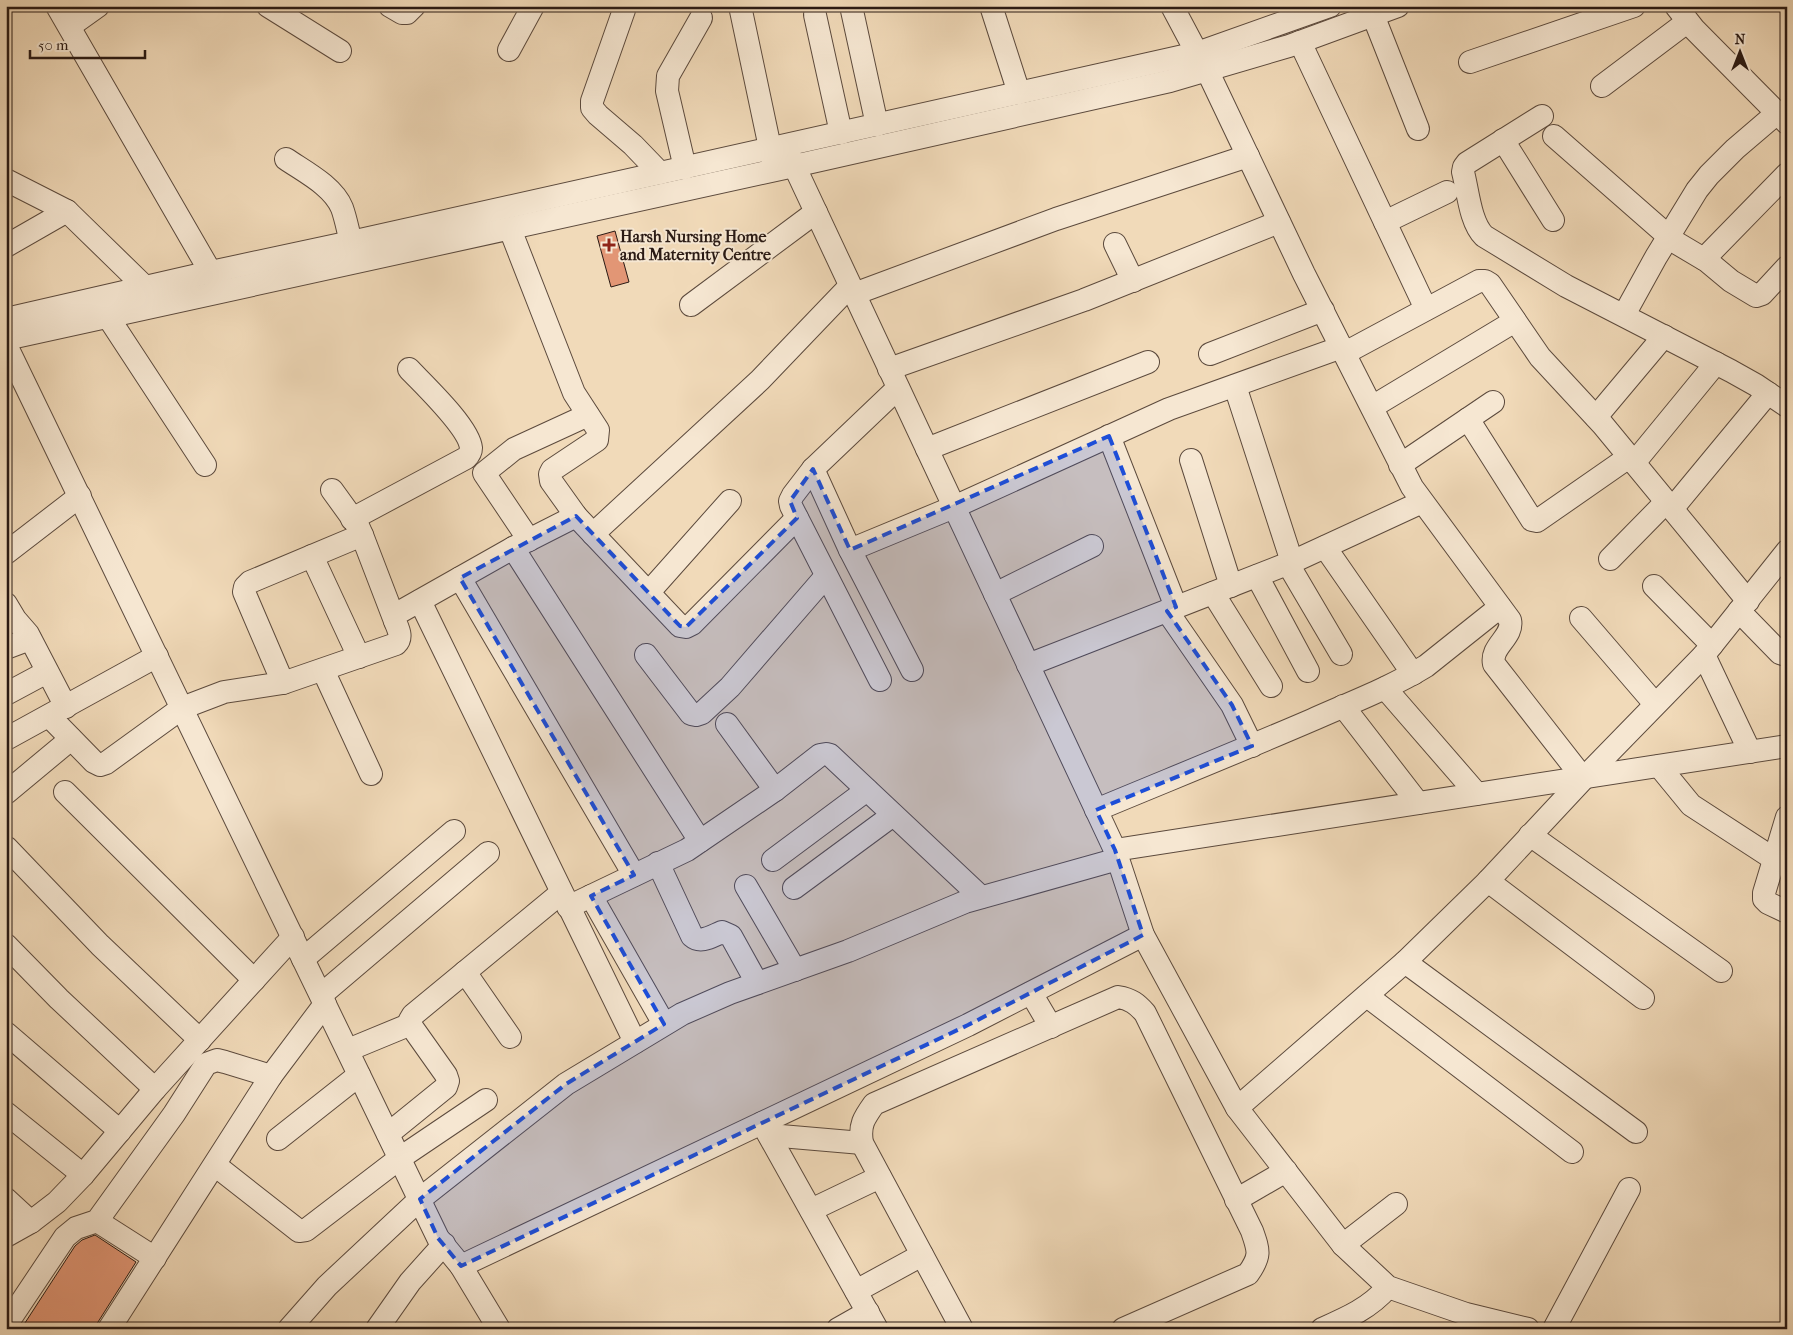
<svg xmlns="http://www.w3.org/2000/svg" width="1793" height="1335" font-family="'IM FELL French Canon',serif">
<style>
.building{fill:#e29675;stroke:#2a1a14}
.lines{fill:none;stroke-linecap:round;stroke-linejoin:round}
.minor-casing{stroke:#5c4a3d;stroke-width:24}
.minor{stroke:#f6e7d2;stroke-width:22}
.marked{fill:#1d4ed8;fill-opacity:0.2;stroke:#1d4ed8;stroke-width:4;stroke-dasharray:10 6;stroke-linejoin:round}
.poi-dot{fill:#8f2418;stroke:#f6e7d2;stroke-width:2}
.labels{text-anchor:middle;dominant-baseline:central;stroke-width:4;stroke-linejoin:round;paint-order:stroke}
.poi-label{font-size:16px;font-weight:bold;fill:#2a1a14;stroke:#f6e7d2;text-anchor:start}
</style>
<rect width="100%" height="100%" fill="#f1dab9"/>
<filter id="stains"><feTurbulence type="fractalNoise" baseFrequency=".004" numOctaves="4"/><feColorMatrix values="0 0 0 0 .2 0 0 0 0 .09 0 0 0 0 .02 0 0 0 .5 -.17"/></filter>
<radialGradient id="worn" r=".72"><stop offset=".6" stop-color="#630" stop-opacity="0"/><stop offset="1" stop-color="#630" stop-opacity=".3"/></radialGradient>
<g class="building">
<polygon points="615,231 629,282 611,287 597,236"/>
<polygon points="95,1235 136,1262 98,1322 95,1329 21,1329 75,1246 82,1240"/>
</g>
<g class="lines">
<defs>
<g id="minor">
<polyline points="57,6 218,285"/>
<polyline points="268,6 340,51"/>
<polyline points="390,6 402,13 407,13 414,6"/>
<polyline points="740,6 773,162"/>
<polyline points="851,6 877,125"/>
<polyline points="991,6 1019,93"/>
<polyline points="1172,6 1197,53"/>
<polyline points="1676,6 1694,29 1787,123"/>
<polyline points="624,10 592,101 592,108 598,115 633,145 660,173"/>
<polyline points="815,15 841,133"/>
<polyline points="1373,15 1418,129"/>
<polyline points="70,26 98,6"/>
<polyline points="1300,42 1426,309"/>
<polyline points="509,50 533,6"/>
<polyline points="1470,62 1634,6"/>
<path d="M1207 70 1304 274 1412 487 1510 620C1514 637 1490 646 1494 664L1583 778"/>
<polyline points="1602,86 1687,22"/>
<path d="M1542 116 1467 163 1464 167 1463 172C1468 191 1470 222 1484 236L1566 286 1731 371 1756 385 1787 406"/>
<polyline points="1554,136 1675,242 1707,261 1731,281 1756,296 1762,294 1787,267"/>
<polyline points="1503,140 1553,220"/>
<polyline points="785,146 1115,850 1143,935 1237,1108 1343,1245 1388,1287 1466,1314 1528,1329"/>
<path d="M286 159C305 172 333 186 342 208 346 219 348 231 351 242"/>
<polyline points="685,168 667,91 668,76 701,18"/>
<polyline points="6,180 67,211 146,288"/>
<polyline points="1385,222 1447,192"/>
<polyline points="510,229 574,393 598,430 597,440 552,470 550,474 551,481 576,516 680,626 686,627 692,624 797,518"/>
<polyline points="1115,244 1133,281"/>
<polyline points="6,246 67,211"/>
<polyline points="1704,259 1787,174"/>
<polyline points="854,294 1056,219 1248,156"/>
<polyline points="691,305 816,212"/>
<polyline points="1624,315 1656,257 1697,190 1709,175 1735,149 1777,113"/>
<polyline points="108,317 205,465"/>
<polyline points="6,319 211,272 351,242 1197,53 1330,6"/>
<polyline points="6,339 794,166 1170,81 1289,46 1398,6"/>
<polyline points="6,345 438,1238 461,1266 968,1025 1143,935"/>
<polyline points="1345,353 1479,281 1485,281 1490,284 1540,357 1603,425 1748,601"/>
<polyline points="1210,354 1323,310"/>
<polyline points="889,369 1084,300 1279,222"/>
<polyline points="1235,386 1292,562"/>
<polyline points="1372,407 1515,321"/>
<polyline points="1596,417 1664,336"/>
<polyline points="1468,419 1532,520 1537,521 1629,457"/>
<polyline points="1109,436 1176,607"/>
<polyline points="927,449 1148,362"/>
<polyline points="1191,460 1231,586"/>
<polyline points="1634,463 1716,363"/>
<polyline points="1400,465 1493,402"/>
<polyline points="813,469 850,550 912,670"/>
<polyline points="332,490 358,526 362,535 395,621"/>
<polyline points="1672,509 1768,393"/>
<path d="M352 519 466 458C469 455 471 452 471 448 469 427 424 385 409 369"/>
<polyline points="593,534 760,380 850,286"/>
<polyline points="529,540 484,473 514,449 588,415"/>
<polyline points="1325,547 1413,674"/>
<polyline points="513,548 700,841"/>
<polyline points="850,550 954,507 1169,409 1342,347"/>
<polyline points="6,553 80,496"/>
<polyline points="312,556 359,657"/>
<polyline points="1610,559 1666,502"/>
<polyline points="1288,564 1341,654"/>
<polyline points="1257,576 1308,671"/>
<polyline points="460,578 634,875"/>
<polyline points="1654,586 1712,645"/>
<polyline points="649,592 730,501"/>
<polyline points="1213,593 1271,686"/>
<polyline points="995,594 1092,546"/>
<polyline points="420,601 635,1042"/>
<polyline points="6,604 15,619 28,634 66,707"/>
<polyline points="1167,611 1232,705 1252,746"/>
<polyline points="1739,611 1780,653 1783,654 1787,652"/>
<polyline points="1581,618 1655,704"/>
<polyline points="6,648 30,639"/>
<polyline points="646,655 691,714 696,715 702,713 730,687 826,576"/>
<polyline points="1704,655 1750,752"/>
<polyline points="1028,665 1292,562 1422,502"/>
<polyline points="323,670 371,774"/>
<polyline points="880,680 791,506 790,501 793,495 813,469 898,388"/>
<polyline points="283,683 244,592 245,587 250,582 362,535"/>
<polyline points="1385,688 1477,794"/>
<polyline points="6,694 47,672"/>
<polyline points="1343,706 1418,803"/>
<path d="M49 716 94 762 100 765 106 763 182 708 224 692 283 683 396 644C403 637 398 629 395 621L398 613 513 548 576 516"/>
<polyline points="727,724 775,790"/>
<polyline points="6,739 157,656"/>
<polyline points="1659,766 1691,805 1774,859"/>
<polyline points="65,792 254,980"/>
<polyline points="6,793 71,739"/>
<path d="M1096 810C1168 780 1240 751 1312 720 1350 703 1390 688 1426 666L1500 607"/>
<polyline points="1787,817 1764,893 1764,899 1768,903 1787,912"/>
<polyline points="1530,835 1721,971"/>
<polyline points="7,848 100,945 200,1040"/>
<polyline points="1115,850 1787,746"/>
<polyline points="773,860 867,790"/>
<path d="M658 863 692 936C701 944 712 936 722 932L731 936 757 983"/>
<polyline points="1488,881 1643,998"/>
<polyline points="746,886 795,970"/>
<polyline points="794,888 893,815"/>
<polyline points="591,896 664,1024"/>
<polyline points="568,907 687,850 775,790 820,755 826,754 830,755 981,897"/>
<polyline points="6,945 59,999 155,1089"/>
<polyline points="303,959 454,831"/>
<polyline points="1405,962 1636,1132"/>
<polyline points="465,972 510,1037"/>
<polyline points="1031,993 1051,1027"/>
<polyline points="321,995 488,853"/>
<polyline points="1367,996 1572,1152"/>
<polyline points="6,1033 120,1131"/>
<polyline points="348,1050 411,1024"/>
<polyline points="1237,1108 1405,962 1488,881 1585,777 1704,655 1787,551"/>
<polyline points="6,1113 83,1175"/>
<polyline points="762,1123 877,1329"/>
<polyline points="388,1134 446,1087 448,1081 446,1075 412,1027 410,1020 413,1015 561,893"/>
<polyline points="769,1135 862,1143"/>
<polyline points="278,1139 359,1075"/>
<polyline points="220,1169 299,1231 306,1230 400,1158 486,1100"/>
<polyline points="6,1199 31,1222"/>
<polyline points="1236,1200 1286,1171"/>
<polyline points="811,1210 880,1177"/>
<polyline points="97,1221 155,1258"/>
<polyline points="6,1236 31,1222 57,1202 83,1175 155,1089 293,937"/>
<polyline points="1343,1245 1396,1204"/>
<polyline points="461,1266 499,1329"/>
<polyline points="856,1291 922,1255"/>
<polyline points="6,1325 65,1237 76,1228 97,1221 174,1114 206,1064 217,1060 225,1062 271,1076"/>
<polyline points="109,1329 271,1076 325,1004"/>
<polyline points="289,1329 327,1286 420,1199 566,1084 682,1014 730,993 848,951 965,902 1118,859"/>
<polyline points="377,1329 410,1282 444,1244"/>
<polyline points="838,1329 868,1312"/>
<path d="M962 1329 862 1143C859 1125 864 1118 874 1104L1118 997C1131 999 1137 1004 1145 1013L1252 1231C1259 1251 1261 1256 1248 1274L1123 1329"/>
<path d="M1322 1329C1347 1318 1370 1308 1388 1287"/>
<polyline points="1554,1329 1629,1189"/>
</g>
</defs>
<use href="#minor" class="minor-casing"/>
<use href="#minor" class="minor"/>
</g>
<path class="marked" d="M1109 436 1176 607 1167 611 1232 705 1252 746 1096 810 1115 850 1143 935 968 1025 461 1266 438 1238 420 1199 566 1084 664 1024 591 896 634 875 460 578 576 516 680 626 686 627 797 518 790 501 813 469 850 550Z"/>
<path class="poi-dot" d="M606.5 237.5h5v5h5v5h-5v5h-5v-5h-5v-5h5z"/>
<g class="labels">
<g class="poi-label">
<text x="620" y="236">Harsh Nursing Home<tspan x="620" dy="18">and Maternity Centre</tspan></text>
</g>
</g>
<rect width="1793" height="1335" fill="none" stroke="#f1dab9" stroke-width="25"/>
<rect x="8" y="8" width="1778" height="1320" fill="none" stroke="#2a1a14" stroke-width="2.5"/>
<rect x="12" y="12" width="1768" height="1310" fill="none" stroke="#2a1a14"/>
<g transform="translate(1740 52)" stroke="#f6e7d2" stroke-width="4" paint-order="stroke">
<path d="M0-4L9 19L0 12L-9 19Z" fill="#2a1a14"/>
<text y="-8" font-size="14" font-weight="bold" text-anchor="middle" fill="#2a1a14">N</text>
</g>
<path d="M30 50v8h115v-8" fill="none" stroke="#2a1a14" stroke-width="2.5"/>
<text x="38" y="50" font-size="15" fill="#2a1a14" stroke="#f6e7d2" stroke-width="4" paint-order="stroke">50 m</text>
<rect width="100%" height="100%" filter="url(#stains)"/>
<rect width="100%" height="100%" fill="url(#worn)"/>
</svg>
